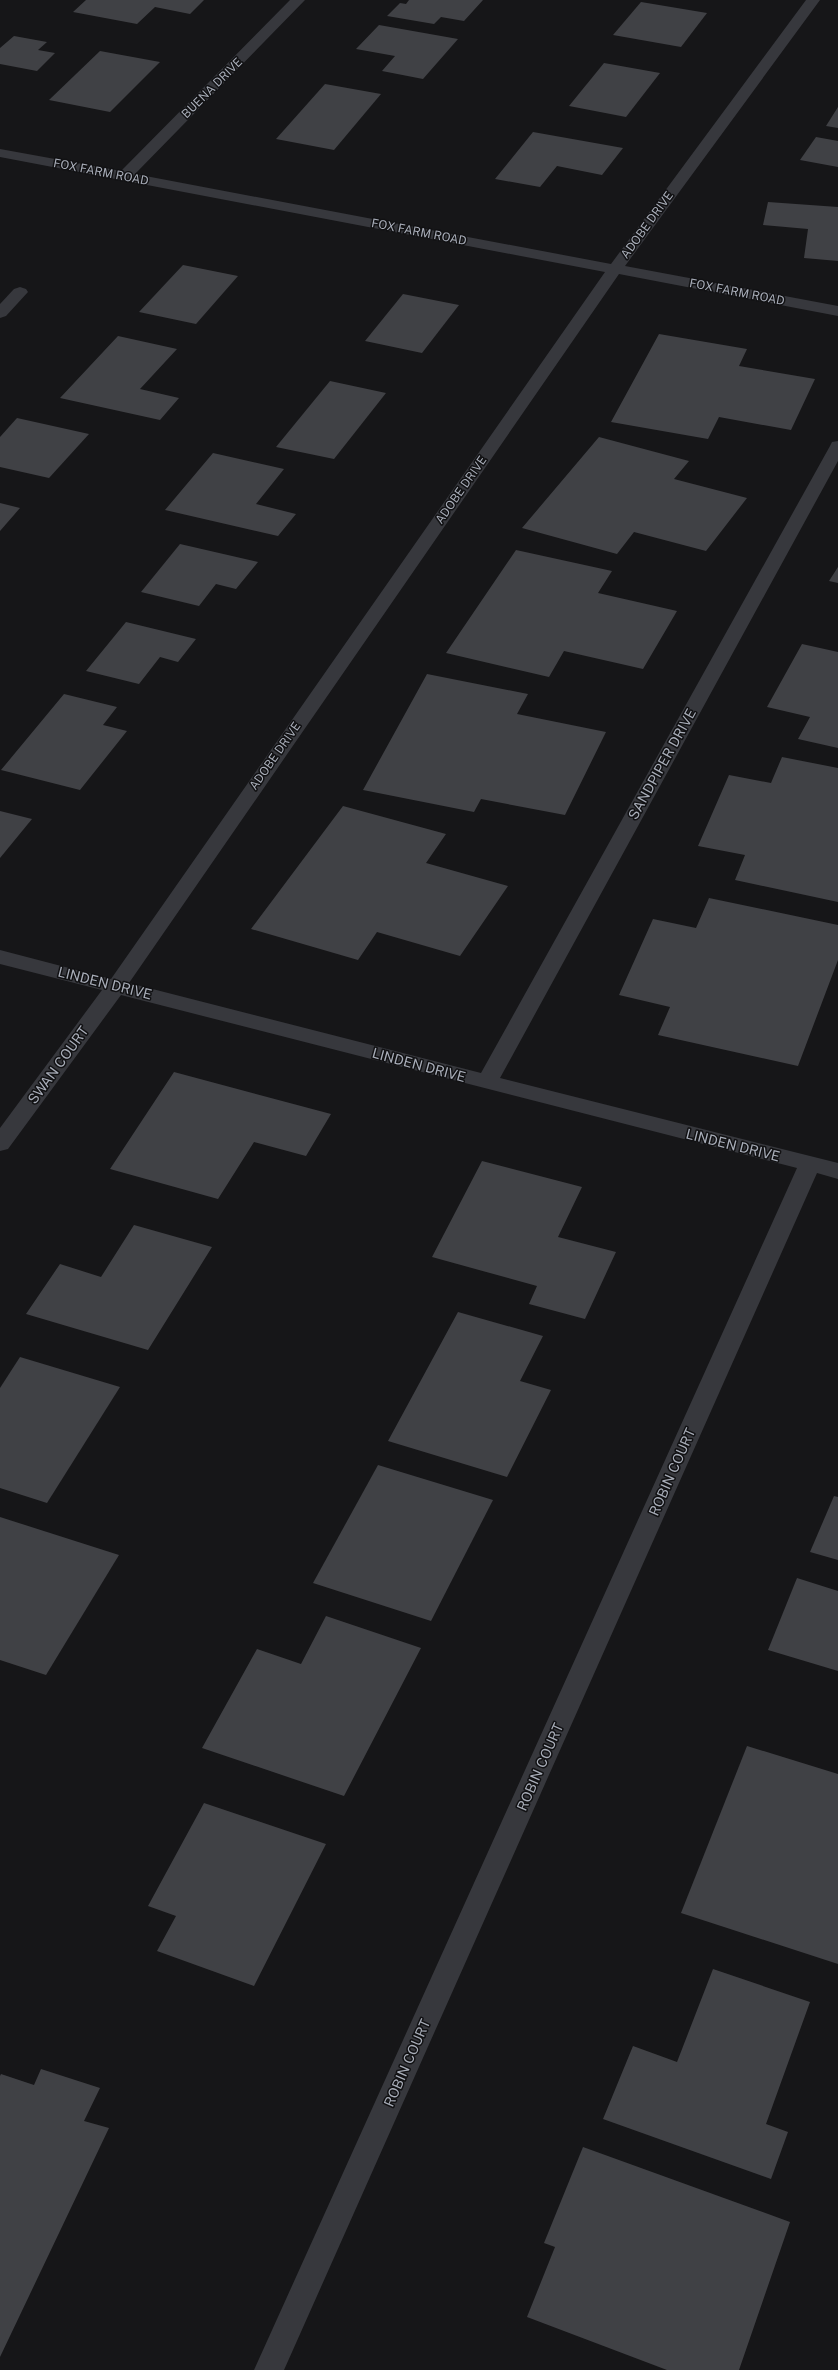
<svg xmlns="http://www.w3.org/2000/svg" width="838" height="2370" font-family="'Public Sans',sans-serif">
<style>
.building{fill:#404145}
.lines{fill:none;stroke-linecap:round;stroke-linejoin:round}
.minor{fill:#37383d;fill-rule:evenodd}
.labels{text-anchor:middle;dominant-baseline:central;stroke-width:3;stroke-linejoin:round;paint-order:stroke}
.far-street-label{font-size:12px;fill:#a8adb8;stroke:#111113}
.street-label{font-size:14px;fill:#a8adb8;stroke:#111113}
</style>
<rect width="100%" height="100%" fill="#161618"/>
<g class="building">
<polygon points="86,0 204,0 190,14 155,7 137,24 73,12"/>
<polygon points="409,0 483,0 464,21 441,17 434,24 387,16 400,3 406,4"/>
<polygon points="641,2 707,13 681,47 613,35"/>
<polygon points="379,25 458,39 423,79 382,71 395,56 356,49"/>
<polygon points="14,36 47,42 38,50 55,53 37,71 0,64 0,48"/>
<polygon points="100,51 160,62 110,112 49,100"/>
<polygon points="604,63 660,73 626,117 569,106"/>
<polygon points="325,84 381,94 334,150 276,139"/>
<polygon points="838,107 838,128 826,126"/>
<polygon points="533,132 623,148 602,175 557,166 540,187 495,179"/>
<polygon points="816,137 838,141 838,167 800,160"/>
<polygon points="768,202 838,207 838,261 804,258 808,229 763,225"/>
<polygon points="183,265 238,276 196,324 139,312"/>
<polygon points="403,294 459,305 422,353 365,341"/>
<polygon points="659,334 747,349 739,366 815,379 791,430 719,417 708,439 611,422"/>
<polygon points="118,336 177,349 140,389 179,398 160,420 60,398"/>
<polygon points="330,381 386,393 334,459 276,447"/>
<polygon points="17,418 89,434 49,478 0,467 0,437"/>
<polygon points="599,437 689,461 674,479 747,498 706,551 634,532 617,554 522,528"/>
<polygon points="213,453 284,469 256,504 296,514 278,536 165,510"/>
<polygon points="0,503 20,508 0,531"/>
<polygon points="180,544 258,562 236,589 216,584 199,606 141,592"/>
<polygon points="516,550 612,571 598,593 677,611 643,669 564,651 549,677 446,653"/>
<polygon points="838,567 838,583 829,581"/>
<polygon points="126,622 196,639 178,662 160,657 139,684 86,671"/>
<polygon points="802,644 838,652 838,748 798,739 810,717 767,707"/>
<polygon points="427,674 528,694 517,714 606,732 565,815 481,799 474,812 363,790"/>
<polygon points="64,694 117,707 103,725 127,731 80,790 1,770"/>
<polygon points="782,757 838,768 838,902 735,880 745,855 698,846 729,775 771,783"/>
<polygon points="343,806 446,834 426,863 508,886 460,956 377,932 358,960 251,929"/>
<polygon points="0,811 32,819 0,858"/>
<polygon points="709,898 838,925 838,960 798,1066 658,1035 670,1007 619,995 653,919 696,928"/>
<polygon points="174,1072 331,1114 306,1156 254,1142 218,1199 110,1169"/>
<polygon points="482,1161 582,1187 558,1237 616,1252 585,1319 529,1304 537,1286 432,1257"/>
<polygon points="134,1225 212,1247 148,1350 26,1314 60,1264 101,1277"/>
<polygon points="458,1312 543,1336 520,1381 551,1390 507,1477 388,1441"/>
<polygon points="20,1357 120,1387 47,1503 0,1488 0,1388"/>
<polygon points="378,1465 493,1500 431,1621 313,1583"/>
<polygon points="834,1496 838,1497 838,1560 810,1552"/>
<polygon points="0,1517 119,1555 46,1675 0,1660"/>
<polygon points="797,1578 838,1591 838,1671 768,1650"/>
<polygon points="326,1616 421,1648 344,1796 202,1748 257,1649 301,1664"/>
<polygon points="747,1746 838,1774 838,1964 681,1913"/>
<polygon points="204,1803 326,1844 254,1986 157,1951 176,1916 148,1906"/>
<polygon points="713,1969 810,2002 766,2124 788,2132 771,2179 603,2119 633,2046 677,2062"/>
<polygon points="41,2069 100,2088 84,2121 109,2128 0,2357 0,2076 1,2074 34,2085"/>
<polygon points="583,2147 790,2222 739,2370 667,2370 527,2317 555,2247 544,2243"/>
</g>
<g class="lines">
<g class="minor">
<polygon points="290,0 305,0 135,174 611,264 806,0 820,0 625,266 838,306 838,316 619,274 129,983 481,1073 830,446 832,442 838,441 838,461 500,1078 838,1163 838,1179 817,1173 284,2370 254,2370 797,1168 121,995 8,1149 0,1151 0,1128 102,990 0,964 0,950 111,979 605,272 0,157 0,149 121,171"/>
<polygon points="20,287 26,289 28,292 6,316 0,318 0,304 14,289"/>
</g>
</g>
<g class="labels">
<g class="far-street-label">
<text transform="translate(212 88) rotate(-45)">BUENA DRIVE</text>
<text transform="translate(101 172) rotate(11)">FOX FARM ROAD</text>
<text transform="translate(647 225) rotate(-54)">ADOBE DRIVE</text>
<text transform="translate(419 232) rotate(11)">FOX FARM ROAD</text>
<text transform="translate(737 292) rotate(11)">FOX FARM ROAD</text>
<text transform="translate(461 490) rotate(-55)">ADOBE DRIVE</text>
<text transform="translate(275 756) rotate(-55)">ADOBE DRIVE</text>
</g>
<g class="street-label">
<text transform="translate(662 764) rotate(-61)">SANDPIPER DRIVE</text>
<text transform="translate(105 983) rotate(14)">LINDEN DRIVE</text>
<text transform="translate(58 1065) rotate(-54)">SWAN COURT</text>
<text transform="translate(419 1065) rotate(15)">LINDEN DRIVE</text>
<text transform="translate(733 1145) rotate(14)">LINDEN DRIVE</text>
<text transform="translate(672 1472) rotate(-66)">ROBIN COURT</text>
<text transform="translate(540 1767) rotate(-66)">ROBIN COURT</text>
<text transform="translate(407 2063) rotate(-66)">ROBIN COURT</text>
</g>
</g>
</svg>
